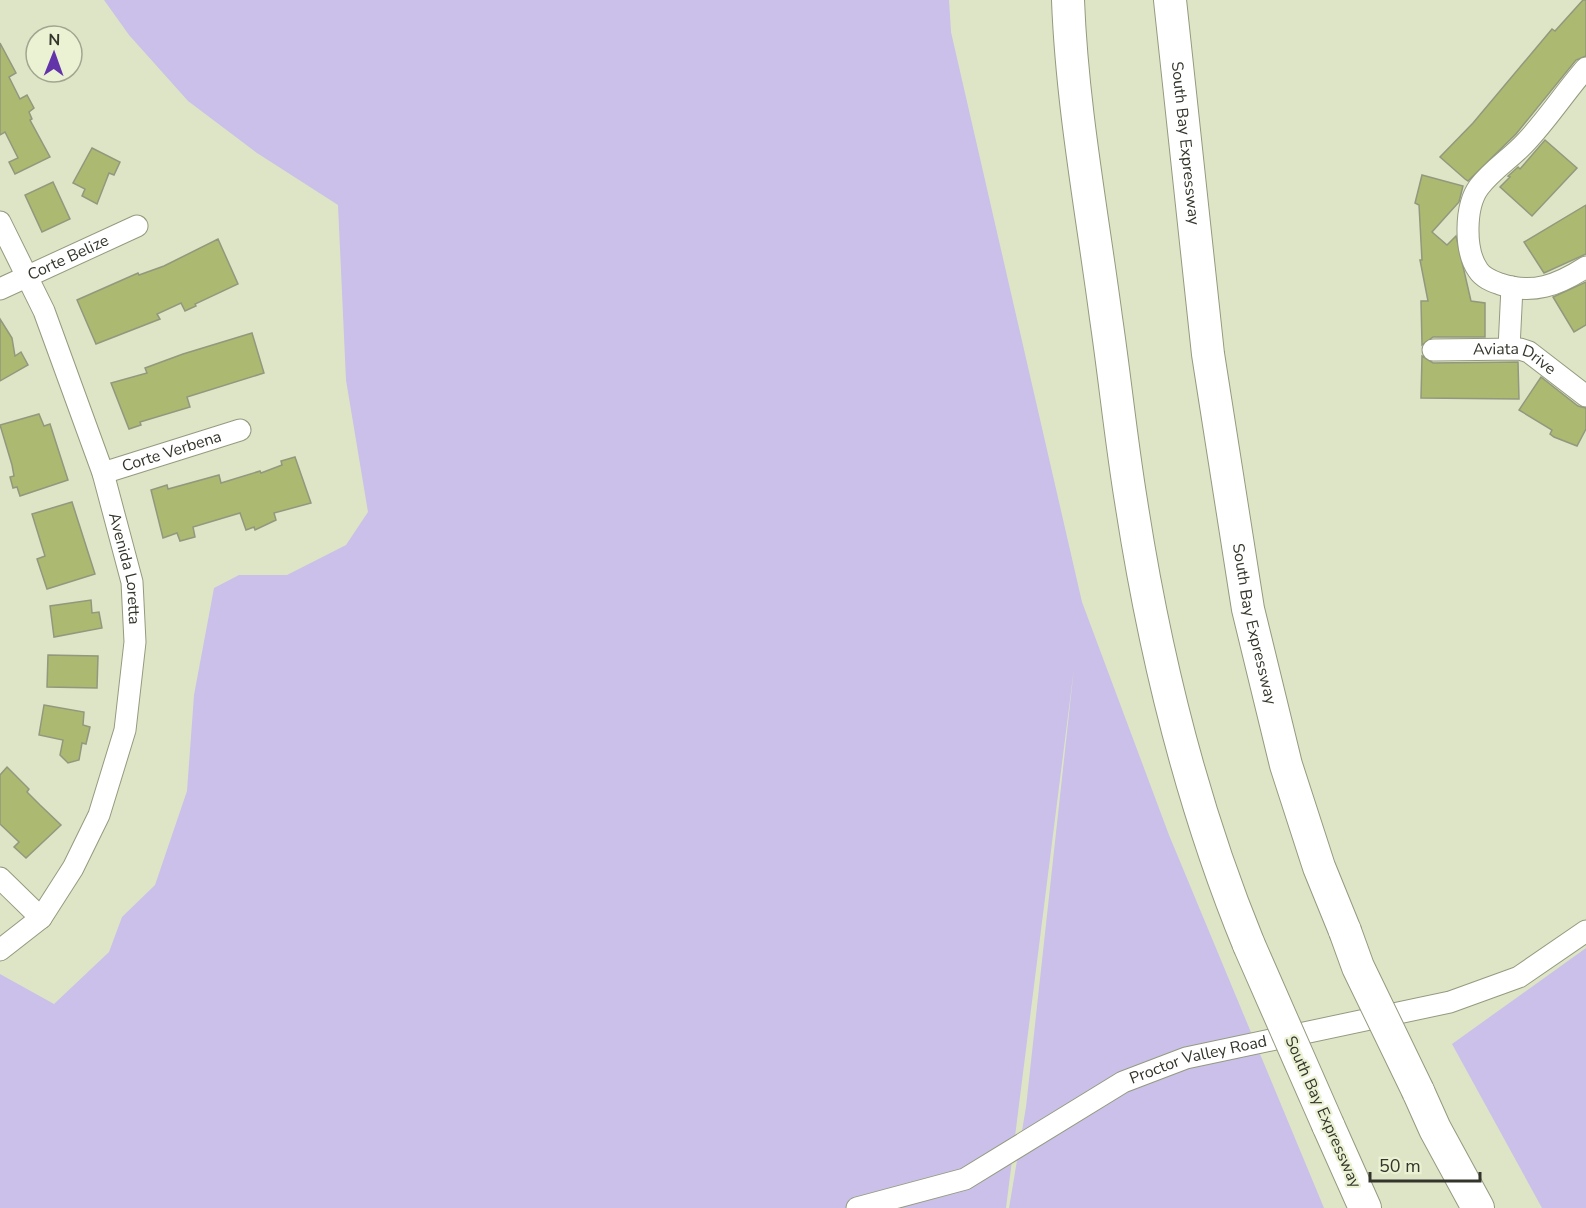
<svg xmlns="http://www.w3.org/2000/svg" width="1586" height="1208" font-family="'Nunito Sans',sans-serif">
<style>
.green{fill:#cac0e9}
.building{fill:#abb971;stroke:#92987d;stroke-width:1.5}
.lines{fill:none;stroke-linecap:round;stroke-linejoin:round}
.minor-casing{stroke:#949a7e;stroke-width:23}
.highway-casing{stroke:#949a7e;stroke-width:34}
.minor{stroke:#fff;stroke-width:21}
.highway{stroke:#fff;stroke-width:32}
.highway-bridge-casing{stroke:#949a7e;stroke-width:34;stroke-linecap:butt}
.highway-bridge{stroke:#fff;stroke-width:32}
.labels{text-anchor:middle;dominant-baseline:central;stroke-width:4.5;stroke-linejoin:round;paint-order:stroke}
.street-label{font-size:16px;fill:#33352a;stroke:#ebf2d4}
</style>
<rect width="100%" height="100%" fill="#dee5c7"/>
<g class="green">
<polygon points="104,0 949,0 951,32 1082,602 1169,835 1324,1208 1009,1208 1026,1107 1074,668 1006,1208 0,1208 0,974 54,1004 109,952 122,917 155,885 187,791 194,695 214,588 239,575 287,575 346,545 368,512 346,380 338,205 257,153 188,101 129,35"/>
<polygon points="1586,948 1586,1208 1542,1208 1452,1044"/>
</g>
<g class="building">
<polygon points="1583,0 1586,0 1586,56 1576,60 1516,134 1468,181 1465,179 1440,157 1473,123 1552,29 1555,31"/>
<polygon points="0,43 16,73 9,77 20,99 27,95 34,108 29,112 32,119 30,120 50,157 15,174 9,162 18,158 5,132 0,135"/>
<polygon points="1545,140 1577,168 1532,216 1500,187 1510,177 1508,176 1518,167 1520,169"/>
<polygon points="92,148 120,162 114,175 109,173 97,204 82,196 85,189 73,183"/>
<polygon points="1422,175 1463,186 1459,202 1432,232 1447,245 1456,236 1471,301 1485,303 1485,337 1433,337 1422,345 1421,301 1428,301 1420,260 1422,260 1419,205 1415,203"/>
<polygon points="53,182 70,219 42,232 25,195"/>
<polygon points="1586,205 1586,254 1544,273 1524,242"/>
<polygon points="218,239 238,284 195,304 196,306 185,311 181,303 157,314 160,319 96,344 77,300 138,273 139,275 164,266"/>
<polygon points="1586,282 1586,325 1574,332 1553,297"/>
<polygon points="0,319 12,338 15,356 21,352 28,365 0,381"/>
<polygon points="252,333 264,373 187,397 190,407 140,422 141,425 129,429 111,383 147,373 145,368 183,354"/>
<polygon points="1422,356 1433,363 1518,362 1519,399 1421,398"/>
<polygon points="1541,377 1578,406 1586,408 1586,429 1577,446 1554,437 1550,434 1552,430 1519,410"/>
<polygon points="39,414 44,426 50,424 68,480 20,496 17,487 13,488 10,477 14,476 12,465 0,425"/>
<polygon points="295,457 311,503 274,513 276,520 255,530 254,527 246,530 240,513 193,527 195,537 180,541 177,533 163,538 151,490 167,485 168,489 219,475 221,483 260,471 261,473 282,465 281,461"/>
<polygon points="72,502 95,574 47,589 37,559 45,556 32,514"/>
<polygon points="91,600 92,613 99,612 102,628 54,637 50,606"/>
<polygon points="48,655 98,656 97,688 47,687"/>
<polygon points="44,705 84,712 83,725 90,727 86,744 82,743 79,760 68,763 60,755 63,740 39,735"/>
<polygon points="7,767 29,789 27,792 40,805 61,825 26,858 14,847 19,842 0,824 0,775"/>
</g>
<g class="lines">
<defs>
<g id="minor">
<path d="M1586 68C1565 92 1547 120 1525 143 1511 158 1492 170 1479 187 1465 206 1464 250 1478 270 1483 278 1492 281 1500 284 1533 295 1558 285 1586 267"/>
<path id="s1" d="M0 222 44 311 103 473 132 582 135 642 125 730 99 815 73 868 41 918 0 950"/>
<path id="s2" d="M0 289 137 226"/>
<polyline points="1509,348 1512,287"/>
<path id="s3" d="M1433 350 1520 349 1529 352 1586 396"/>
<path id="s4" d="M103 473 240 430"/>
<polyline points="0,878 41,918"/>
<path id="s5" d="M857 1208 965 1179 1123 1082 1186 1058 1450 1002 1519 977 1586 931"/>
</g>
<g id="highway">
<path d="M1068 0C1072 106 1092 212 1106 318 1115 379 1121 440 1131 501 1154 651 1191 804 1249 945"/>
<path id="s6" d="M1170 0 1208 354 1248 609 1286 765 1319 867 1345 931"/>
<polyline points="1418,1091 1435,1129 1478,1208"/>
<polyline points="1328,1125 1365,1208"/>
</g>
</defs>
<use href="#minor" class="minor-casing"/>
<use href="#highway" class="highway-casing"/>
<use href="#minor" class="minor"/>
<use href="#highway" class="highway"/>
<defs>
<g id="highway-bridge">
<polyline points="1345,931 1358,967 1418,1091"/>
<polyline points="1249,945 1328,1125"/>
</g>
</defs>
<use href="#highway-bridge" class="highway-bridge-casing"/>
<use href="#highway-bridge" class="highway-bridge"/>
</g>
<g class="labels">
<g class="street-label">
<text stroke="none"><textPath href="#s6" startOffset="144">South Bay Expressway</textPath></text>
<text stroke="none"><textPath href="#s2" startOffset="75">Corte Belize</textPath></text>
<text stroke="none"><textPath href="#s3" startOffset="84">Aviata Drive</textPath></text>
<text stroke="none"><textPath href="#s4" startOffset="72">Corte Verbena</textPath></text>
<text stroke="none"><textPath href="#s1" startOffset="370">Avenida Loretta</textPath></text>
<text stroke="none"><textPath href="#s6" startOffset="630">South Bay Expressway</textPath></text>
<text stroke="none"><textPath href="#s5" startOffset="376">Proctor Valley Road</textPath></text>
<text transform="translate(1323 1112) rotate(66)">South Bay Expressway</text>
</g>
</g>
<g transform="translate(54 54) rotate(1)"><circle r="28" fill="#ebf2d4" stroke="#a1a690" stroke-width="1.5"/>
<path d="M0-4.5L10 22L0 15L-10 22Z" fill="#6333aa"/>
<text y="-9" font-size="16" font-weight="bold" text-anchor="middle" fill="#33352a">N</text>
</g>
<path d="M1370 1172v9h110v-9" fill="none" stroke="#33352a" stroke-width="3"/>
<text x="1379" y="1172" font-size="18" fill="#33352a" stroke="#ebf2d4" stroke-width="4.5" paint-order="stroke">50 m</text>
</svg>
